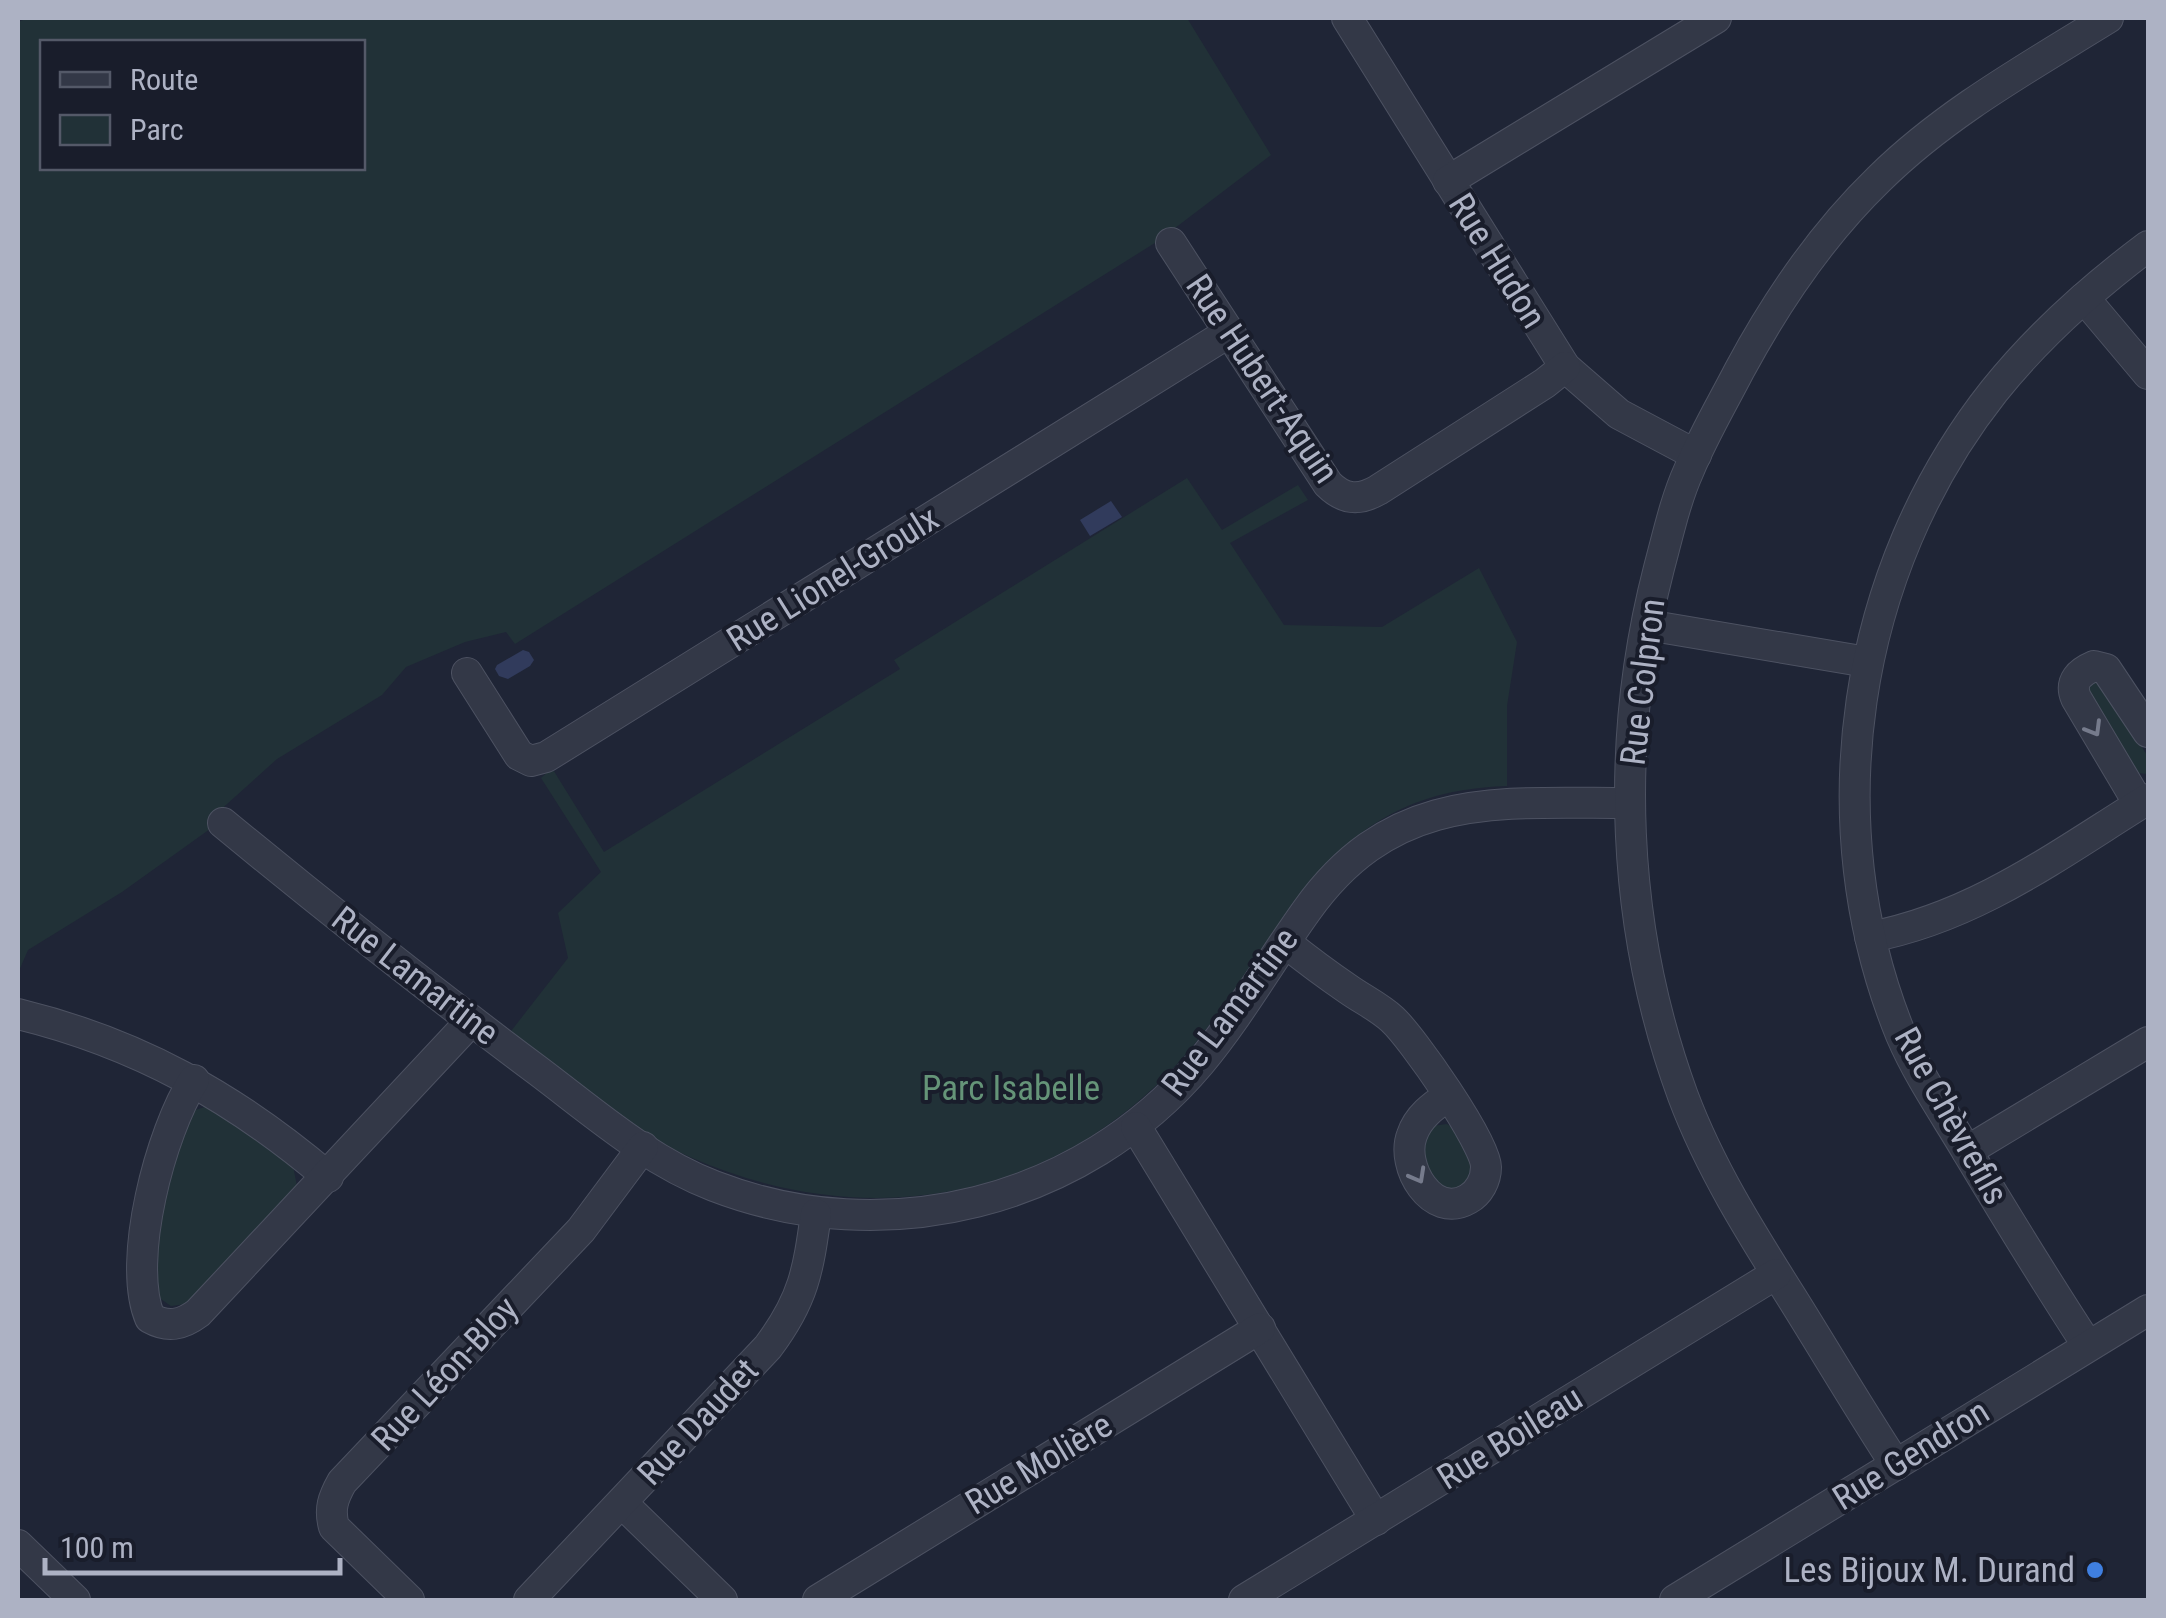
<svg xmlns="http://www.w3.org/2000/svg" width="2166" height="1618" font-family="'Roboto Condensed',sans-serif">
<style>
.green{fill:#213137;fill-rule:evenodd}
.water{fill:#313b5c}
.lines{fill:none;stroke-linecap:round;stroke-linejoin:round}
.minor-casing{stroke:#4d5262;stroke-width:32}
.minor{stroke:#333847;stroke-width:30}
.oneway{stroke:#767b8c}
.shop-dot{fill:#3f7fe0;stroke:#191d2b;stroke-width:4}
.labels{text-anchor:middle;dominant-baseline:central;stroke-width:8;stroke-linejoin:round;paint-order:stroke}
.street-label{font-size:35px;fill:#adb2c4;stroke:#191d2b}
.park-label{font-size:35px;fill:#659478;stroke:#191d2b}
.poi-label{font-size:35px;fill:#adb2c4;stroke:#191d2b;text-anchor:end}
</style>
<rect width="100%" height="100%" fill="#1f2536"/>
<g class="green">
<path d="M28 18H1187L1271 155 1158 241 515 644 506 632 465 642 406 667 382 695 277 759 207 822 210 829 122 892 28 950 18 973V22ZM42 42H362V168H42Z"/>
<path d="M1187 478 1222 530 1298 485 1308 500 1230 543 1284 625 1382 627 1479 568 1517 642 1507 706V786C1338 791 1297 907 1210 1024 1084 1195 881 1241 690 1157 624 1128 566 1076 508 1035L568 958 558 913 601 872 541 778 552 768 604 852 900 669 894 660Z"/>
<polygon points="2094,681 2103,684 2148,757 2147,774 2138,773 2088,691"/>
<polygon points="205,1107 218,1109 293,1166 297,1186 186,1304 171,1306 155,1295 154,1242 183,1127 192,1111"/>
<path d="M1447 1124C1465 1136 1473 1158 1475 1178L1454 1194 1427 1175 1422 1141 1432 1126Z"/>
</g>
<g class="water">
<polygon points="1111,501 1122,517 1090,536 1080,520"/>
<polygon points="523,650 529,652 534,660 530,666 508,679 499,676 495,669 497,665"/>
</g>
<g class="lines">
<defs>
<g id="minor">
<polyline points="1347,18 1565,367 1619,414 1696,455"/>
<polyline points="1448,181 1716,18"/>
<path d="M1171 243 1328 484C1344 500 1359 501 1378 490L1545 383 1565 367"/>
<polyline points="2084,298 2148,374"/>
<polyline points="1647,625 1867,662"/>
<polyline points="467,673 519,755 531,761 546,757 1228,333"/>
<path d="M2139 804 2076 698C2069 681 2080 672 2094 666L2106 669 2148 732"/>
<path d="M223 823C326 908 430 990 537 1070 593 1112 648 1161 714 1186 885 1252 1082 1203 1200 1063 1240 1015 1271 960 1307 910 1393 790 1497 803 1628 803"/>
<path d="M1870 937C1976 917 2059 854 2148 799"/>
<path d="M1286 943C1306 959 1326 974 1348 989 1362 999 1379 1007 1392 1019 1412 1037 1486 1143 1486 1167 1486 1180 1479 1193 1468 1199 1432 1220 1400 1166 1412 1135 1418 1117 1433 1106 1448 1096"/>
<path d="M18 1014C137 1043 234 1097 328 1177"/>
<path d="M194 1080C161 1131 126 1261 150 1318 168 1328 182 1325 198 1313L471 1021"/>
<polyline points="1136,1127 1376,1520"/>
<polyline points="1967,1151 2148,1042"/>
<path d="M2088 1346C2047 1283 2007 1218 1968 1153 1945 1114 1919 1077 1901 1035 1814 823 1852 570 1994 391 2038 336 2092 288 2148 246"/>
<path d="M1896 1465C1860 1410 1827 1354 1792 1298 1751 1233 1710 1168 1683 1096 1621 927 1614 742 1659 568 1668 535 1675 501 1689 470 1703 436 1722 404 1739 371 1776 302 1822 234 1879 179 1946 113 2029 67 2108 18"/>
<polyline points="622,1503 722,1600"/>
<polyline points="18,1545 75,1600"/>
<path d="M409 1600 334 1527C329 1509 333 1498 342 1482L581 1230 643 1147"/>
<path d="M529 1600 768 1347C804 1299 808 1271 816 1214"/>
<polyline points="818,1600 1260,1328"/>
<polyline points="1244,1600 1776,1274"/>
<polyline points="1675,1600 2148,1310"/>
</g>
</defs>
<use href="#minor" class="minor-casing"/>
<use href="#minor" class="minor"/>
</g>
<defs><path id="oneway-chevron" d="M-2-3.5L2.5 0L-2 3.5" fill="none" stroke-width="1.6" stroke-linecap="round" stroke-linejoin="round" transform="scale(2.5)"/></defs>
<g class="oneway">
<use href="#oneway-chevron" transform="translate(2094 729) rotate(59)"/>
<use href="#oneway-chevron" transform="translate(1418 1176) rotate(61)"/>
</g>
<circle class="shop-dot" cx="2095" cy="1570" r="10"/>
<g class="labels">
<g class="street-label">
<text transform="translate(1497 261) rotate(58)">Rue Hudon</text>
<text transform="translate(1262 379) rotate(56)">Rue Hubert-Aquin</text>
<text transform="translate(833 579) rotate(-32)">Rue Lionel-Groulx</text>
<text transform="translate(1643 682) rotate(-83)">Rue Colpron</text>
<text transform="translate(415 976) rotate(38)">Rue Lamartine</text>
<text transform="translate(1230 1012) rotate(-53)">Rue Lamartine</text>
<text transform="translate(1951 1116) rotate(61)">Rue Chèvrefils</text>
<text transform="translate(445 1374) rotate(-47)">Rue Léon-Bloy</text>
<text transform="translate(698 1422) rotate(-47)">Rue Daudet</text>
<text transform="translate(1510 1438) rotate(-32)">Rue Boileau</text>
<text transform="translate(1911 1455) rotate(-32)">Rue Gendron</text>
<text transform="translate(1039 1464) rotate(-31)">Rue Molière</text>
</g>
<g class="park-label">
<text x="1011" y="1088">Parc Isabelle</text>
</g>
<g class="poi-label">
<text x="2075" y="1570">Les Bijoux M. Durand</text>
</g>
</g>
<rect width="2166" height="1618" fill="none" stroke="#adb2c4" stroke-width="40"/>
<rect x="40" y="40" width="325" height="130" fill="#191d2b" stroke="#545968" stroke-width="2.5"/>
<rect x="60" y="72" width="50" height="15" fill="#333847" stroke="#545968" stroke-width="2.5"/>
<text x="130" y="90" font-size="30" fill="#adb2c4">Route</text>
<rect x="60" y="115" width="50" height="30" fill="#213137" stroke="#545968" stroke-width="2.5"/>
<text x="130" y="140" font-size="30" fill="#adb2c4">Parc</text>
<path d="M45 1558v15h295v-15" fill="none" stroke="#adb2c4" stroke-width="5"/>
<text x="60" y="1558" font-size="30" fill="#adb2c4" stroke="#191d2b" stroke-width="8" paint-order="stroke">100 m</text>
</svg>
